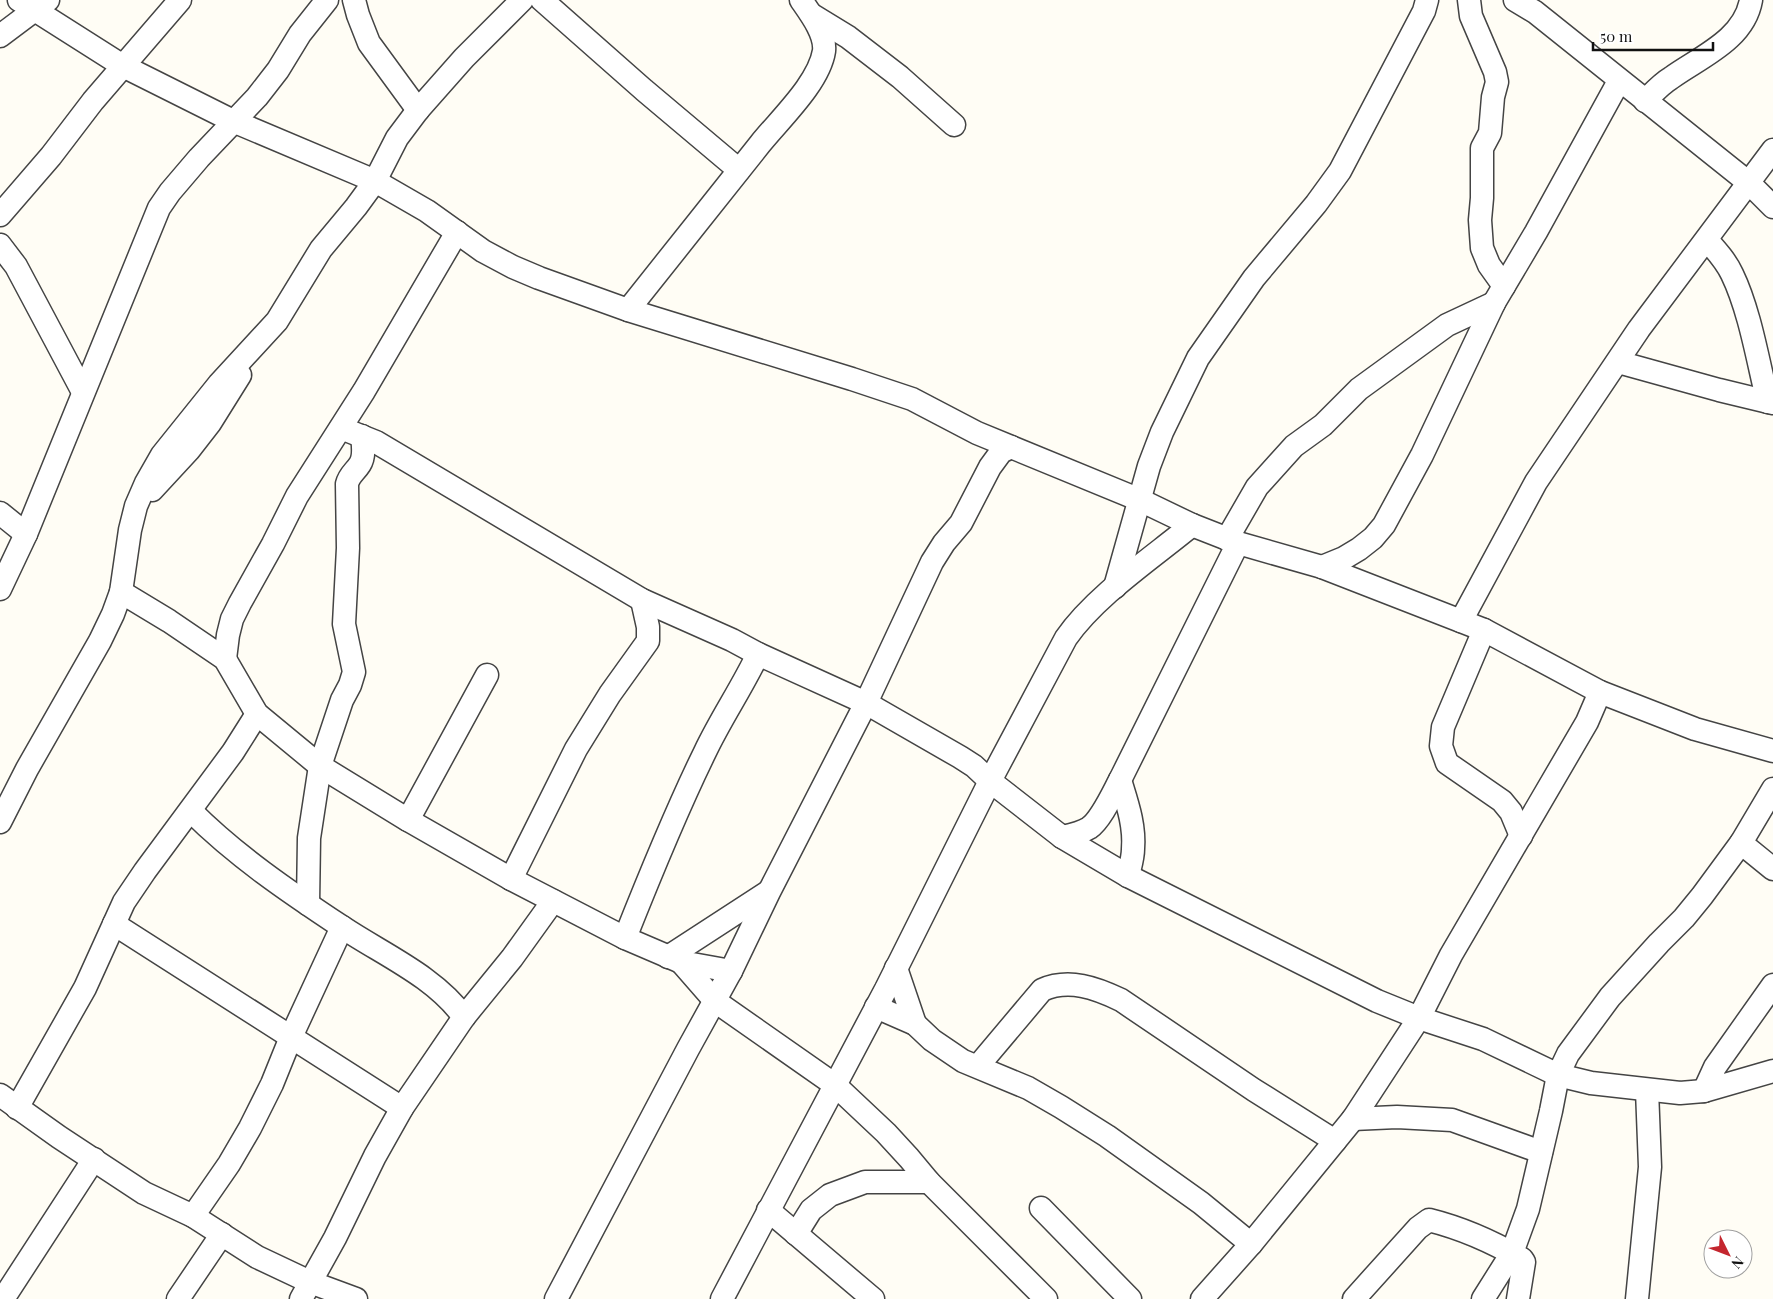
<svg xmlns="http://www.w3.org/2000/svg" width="1773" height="1299" font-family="'Playfair Display',serif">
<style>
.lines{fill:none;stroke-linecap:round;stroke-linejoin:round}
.minor-casing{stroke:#444;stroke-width:25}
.minor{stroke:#fff;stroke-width:22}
</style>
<rect width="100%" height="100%" fill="#fffdf5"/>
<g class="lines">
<defs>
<g id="minor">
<polyline points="19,0 123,66 233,121 375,181 427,211 483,251 513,267 539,278 628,310 852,379 912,399 977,433 1140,500 1192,525 1238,543 1322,567 1484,630 1600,692 1695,729 1773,751"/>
<polyline points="354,0 358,15 369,43 418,110"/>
<polyline points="542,0 644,90 739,170"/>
<polyline points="1469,0 1471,16 1495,72 1497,82 1493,97 1490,133 1482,148 1482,198 1480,220 1482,248 1489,265 1504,286"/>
<polyline points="1515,0 1535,12 1749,183 1773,207"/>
<polyline points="812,15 848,37 900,77 954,125"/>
<polyline points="0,36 48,0"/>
<path d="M1645 101C1653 93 1661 84 1671 78 1700 57 1744 40 1751 0"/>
<polyline points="0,215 51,156 93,101 180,0"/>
<path d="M1707 240C1716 250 1726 261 1732 274 1750 311 1758 362 1768 402"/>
<polyline points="0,245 16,266 83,392"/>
<path d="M628 310C672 255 716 199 760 144 780 119 819 83 824 51 826 34 810 13 801 0"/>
<polyline points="1618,362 1719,390 1773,403"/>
<polyline points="341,428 376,442 642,600 732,640 758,654 866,703 960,757 974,766 990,781 1062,837 1128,876 1377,1001 1419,1018 1483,1039 1558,1075 1591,1083 1680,1093 1704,1091 1773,1071"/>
<polyline points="152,490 189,450 210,423 240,375"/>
<polyline points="0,513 26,534"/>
<polyline points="1227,539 1257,487 1294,446 1323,425 1359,389 1447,325 1494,303"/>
<polyline points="1322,567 1344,558 1359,549 1373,538 1384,525 1422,455 1494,303 1536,232 1619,81"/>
<polyline points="1115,587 1149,466 1162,432 1198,358 1254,278 1316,204 1340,171 1424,11 1427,0"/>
<polyline points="0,589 26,534 159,208 170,192 199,158 257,97 278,70 300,34 327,0"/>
<polyline points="121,592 169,621 225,659 257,714 320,766 408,820 511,879 625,938 681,962 731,971"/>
<polyline points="1461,621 1536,482 1639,329 1773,150"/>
<polyline points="1484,630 1443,727 1441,746 1447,763 1502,801 1511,812 1521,836"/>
<polyline points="225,659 228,635 232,619 240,603 273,544 297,496 364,391 457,232"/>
<path d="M1120 780C1127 803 1135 825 1133 849 1133 858 1130 867 1128 876"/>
<path d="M191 811C236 856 289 892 342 927 384 955 434 976 464 1017"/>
<polyline points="408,820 487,675"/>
<polyline points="0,822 27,769 100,641 113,614 121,592 130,530 136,506 146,483 162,455 219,384 277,321 321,249 356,207 375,181 397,138 418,110 464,58 522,0"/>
<path d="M1062 837C1071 835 1081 833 1089 828 1101 820 1113 793 1120 780L1238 543"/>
<polyline points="1741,843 1773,869"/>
<polyline points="511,879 576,749 610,694 648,641 648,627 642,600"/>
<path d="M308 904 309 838 320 766 342 700 350 685 354 672 344 624 348 548 347 484C349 475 355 472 360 464 365 456 363 445 362 436"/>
<polyline points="114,924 402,1108"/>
<path d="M625 938C650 875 675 813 705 752 721 718 742 688 758 654"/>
<polyline points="668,957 768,892"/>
<polyline points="681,962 715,1001 835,1085 886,1133 909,1158 929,1182 1046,1299"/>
<polyline points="896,968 915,1024"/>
<polyline points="876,1007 915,1024 932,1040 963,1061 1028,1088 1061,1107 1107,1136 1201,1203 1251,1244"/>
<path d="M978 1066 1042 990C1069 978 1096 988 1121 1000L1254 1090 1335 1141"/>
<polyline points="1704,1091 1715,1067 1773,985"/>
<polyline points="0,1095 59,1137 144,1193 193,1216 257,1257 310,1282 356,1299"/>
<polyline points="17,1108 85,988 124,902 145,871 233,752 257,714"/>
<polyline points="1353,1119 1397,1117 1452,1120 1541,1152"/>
<polyline points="1041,1208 1130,1299"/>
<polyline points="768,1210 873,1299"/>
<polyline points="193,1216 229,1164 250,1128 272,1084 291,1037 342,927"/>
<polyline points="796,1234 811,1210 830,1195 865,1182 929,1182"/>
<polyline points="3,1299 94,1159"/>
<polyline points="178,1299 222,1234"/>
<polyline points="301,1299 335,1238 375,1156 402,1108 464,1017 512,958 553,901"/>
<polyline points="556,1299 688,1049 731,971 769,892 866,703 932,562 944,543 961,523 990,467 1001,452 1011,447"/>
<path d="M722 1299 886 989 990 781 1066 638C1095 596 1152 558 1192 525"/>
<polyline points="1202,1299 1251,1244 1353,1119 1419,1018 1451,955 1587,722 1600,692"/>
<path d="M1354 1299 1418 1228 1429 1220C1461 1228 1493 1242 1522 1259L1524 1262 1518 1299"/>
<polyline points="1483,1299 1512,1253 1528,1209 1551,1111 1558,1075 1568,1054 1610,997 1659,943 1684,918 1702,896 1741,843 1773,789"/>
<polyline points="1637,1299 1650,1167 1647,1090"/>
</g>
</defs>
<use href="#minor" class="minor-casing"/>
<use href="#minor" class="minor"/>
</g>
<g transform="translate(1728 1254) rotate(132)"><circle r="24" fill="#ffffff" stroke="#a0a0a0"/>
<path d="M0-4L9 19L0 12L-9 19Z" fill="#c4262e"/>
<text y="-8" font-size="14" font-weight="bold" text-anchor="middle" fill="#111111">N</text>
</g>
<path d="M1593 42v8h120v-8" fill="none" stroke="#111111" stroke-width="2.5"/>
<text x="1600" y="42" font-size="15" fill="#111111" stroke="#ffffff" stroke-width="4" paint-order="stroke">50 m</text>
</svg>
